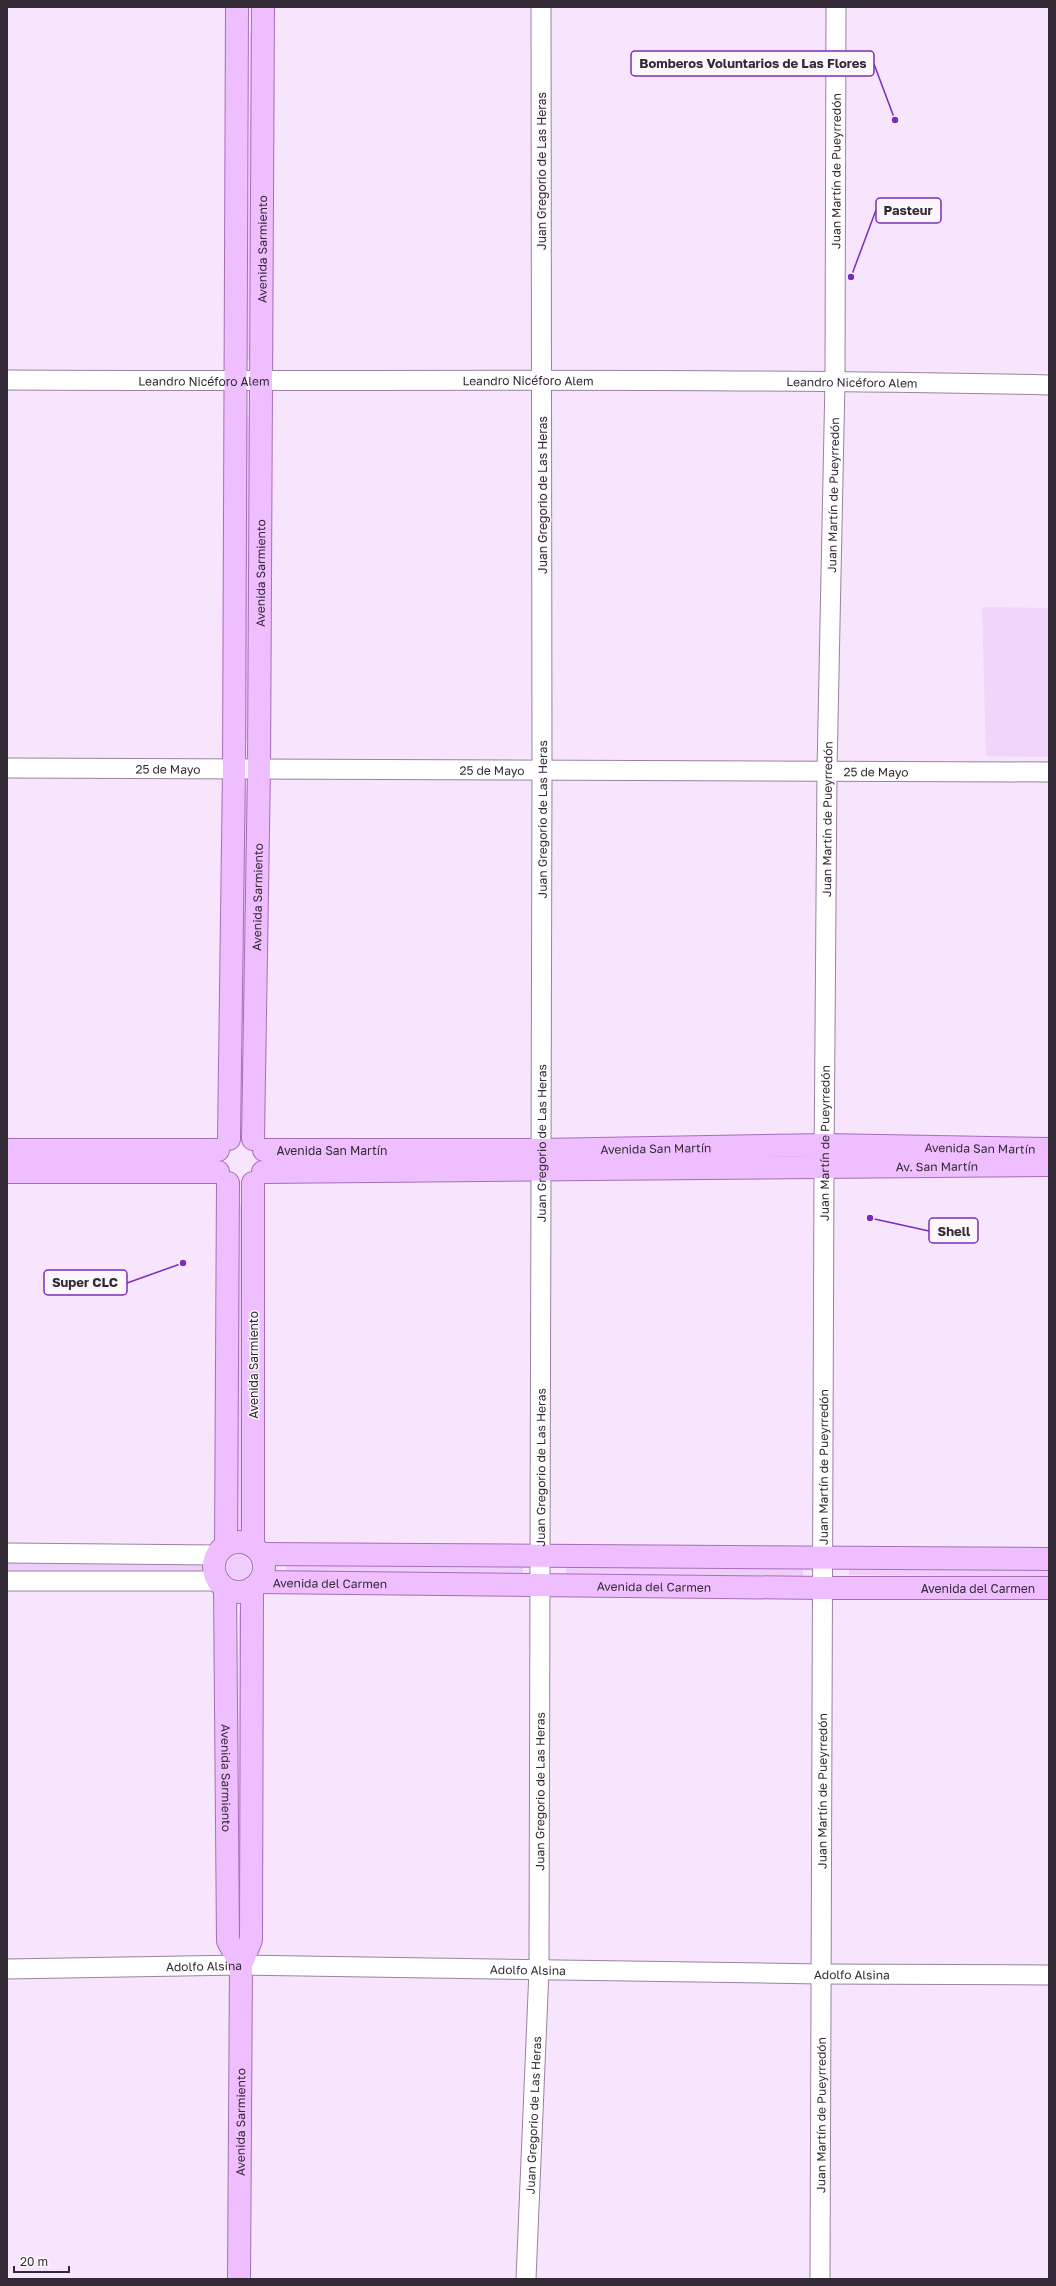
<svg xmlns="http://www.w3.org/2000/svg" width="1056" height="2286" font-family="'Golos Text',sans-serif">
<style>
.built{fill:#f2d5fb}
.green{fill:#efcdfa}
.lines{fill:none;stroke-linecap:round;stroke-linejoin:round}
.minor-casing{stroke:#9983a0;stroke-width:21}
.major-casing{stroke:#a76eb8;stroke-width:24}
.minor{stroke:#fff;stroke-width:19}
.major{stroke:#efbefe;stroke-width:22}
.labels{text-anchor:middle;dominant-baseline:central;stroke-width:3;stroke-linejoin:round;paint-order:stroke}
.street-label{font-size:12px;fill:#332a35;stroke:#fcf7fd}
.leader{fill:none;stroke:#7b2cbf;stroke-width:1.5}
.callout-dot{fill:#7b2cbf;stroke:#fcf7fd;stroke-width:1.5}
.callout{fill:#fcf7fd;stroke:#7b2cbf;stroke-width:1.5}
.callout-label{font-size:13px;text-anchor:middle;font-weight:bold;fill:#332a35}
</style>
<rect width="100%" height="100%" fill="#f7e4fd"/>
<polygon class="built" points="982,607 1049,608 1049,757 986,756"/>
<g class="green">
<polygon points="250,34 255,34 252,359 247,359"/>
<polygon points="247,415 252,416 249,741 244,741"/>
<polygon points="244,790 249,790 246,1116 241,1116"/>
<polygon points="246,1204 243,1530 237,1530 240,1205"/>
<circle cx="239" cy="1567" r="12"/>
<polygon points="7,1562 203,1563 202,1574 7,1572"/>
<polygon points="286,1563 523,1565 523,1575 286,1573"/>
<polygon points="566,1565 803,1567 803,1577 566,1575"/>
<polygon points="849,1565 1049,1567 1049,1577 849,1575"/>
<polygon points="239,1612 244,1612 241,1938 236,1938"/>
</g>
<g class="lines">
<defs>
<g id="minor">
<path id="s1" d="M7 380C354 382 702 377 1049 385"/>
<path id="s2" d="M7 768 1049 772"/>
<polyline points="7,1553 216,1555"/>
<polyline points="7,1581 218,1581"/>
<path id="s3" d="M7 1969 241 1965 821 1974 1049 1975"/>
<path id="s4" d="M526 2279 539 1970 542 769 541 7"/>
<path id="s5" d="M820 2279 824 1166 827 771 835 380 836 7"/>
</g>
<g id="major">
<polyline points="229,1139 234,769 237,7"/>
<path id="s6" d="M253 1139 259 769 263 7"/>
<polyline points="7,1150 218,1150"/>
<path id="s7" d="M264 1150H540L826 1145 1049 1149"/>
<polyline points="7,1172 218,1172"/>
<path id="s8" d="M263 1172 1049 1165"/>
<polyline points="253,1183 253,1546"/>
<circle cx="239" cy="1567" r="25"/>
<polyline points="226,1545 228,1183"/>
<polyline points="261,1554 1049,1559"/>
<path id="s9" d="M259 1582 822 1588H1049"/>
<path id="s10" d="M225 1588 228 1941 241 1965"/>
<path id="s11" d="M239 2279 241 1965 251 1940 252 1588"/>
</g>
</defs>
<use href="#minor" class="minor-casing"/>
<use href="#major" class="major-casing"/>
<use href="#minor" class="minor"/>
<use href="#major" class="major"/>
</g>
<g class="labels">
<g class="street-label">
<text transform="translate(541 171) rotate(-90)">Juan Gregorio de Las Heras</text>
<text stroke="none"><textPath href="#s5" startOffset="2108">Juan Martín de Pueyrredón</textPath></text>
<text stroke="none"><textPath href="#s6" startOffset="890">Avenida Sarmiento</textPath></text>
<text stroke="none"><textPath href="#s1" startOffset="197">Leandro Nicéforo Alem</textPath></text>
<text stroke="none"><textPath href="#s1" startOffset="521">Leandro Nicéforo Alem</textPath></text>
<text stroke="none"><textPath href="#s1" startOffset="845">Leandro Nicéforo Alem</textPath></text>
<text transform="translate(542 495) rotate(-90)">Juan Gregorio de Las Heras</text>
<text stroke="none"><textPath href="#s5" startOffset="1784">Juan Martín de Pueyrredón</textPath></text>
<text stroke="none"><textPath href="#s6" startOffset="566">Avenida Sarmiento</textPath></text>
<text stroke="none"><textPath href="#s2" startOffset="161">25 de Mayo</textPath></text>
<text stroke="none"><textPath href="#s2" startOffset="485">25 de Mayo</textPath></text>
<text stroke="none"><textPath href="#s2" startOffset="869">25 de Mayo</textPath></text>
<text stroke="none"><textPath href="#s4" startOffset="1460">Juan Gregorio de Las Heras</textPath></text>
<text stroke="none"><textPath href="#s5" startOffset="1460">Juan Martín de Pueyrredón</textPath></text>
<text stroke="none"><textPath href="#s6" startOffset="242">Avenida Sarmiento</textPath></text>
<text stroke="none"><textPath href="#s4" startOffset="1136">Juan Gregorio de Las Heras</textPath></text>
<text stroke="none"><textPath href="#s5" startOffset="1136">Juan Martín de Pueyrredón</textPath></text>
<text stroke="none"><textPath href="#s7" startOffset="716">Avenida San Martín</textPath></text>
<text stroke="none"><textPath href="#s7" startOffset="392">Avenida San Martín</textPath></text>
<text stroke="none"><textPath href="#s7" startOffset="68">Avenida San Martín</textPath></text>
<text stroke="none"><textPath href="#s8" startOffset="674">Av. San Martín</textPath></text>
<text transform="translate(253 1365) rotate(-90)">Avenida Sarmiento</text>
<text stroke="none"><textPath href="#s4" startOffset="812">Juan Gregorio de Las Heras</textPath></text>
<text stroke="none"><textPath href="#s5" startOffset="812">Juan Martín de Pueyrredón</textPath></text>
<text stroke="none"><textPath href="#s9" startOffset="71">Avenida del Carmen</textPath></text>
<text stroke="none"><textPath href="#s9" startOffset="395">Avenida del Carmen</textPath></text>
<text stroke="none"><textPath href="#s9" startOffset="719">Avenida del Carmen</textPath></text>
<text stroke="none"><textPath href="#s10" startOffset="190">Avenida Sarmiento</textPath></text>
<text stroke="none"><textPath href="#s4" startOffset="488">Juan Gregorio de Las Heras</textPath></text>
<text stroke="none"><textPath href="#s5" startOffset="488">Juan Martín de Pueyrredón</textPath></text>
<text stroke="none"><textPath href="#s3" startOffset="197">Adolfo Alsina</textPath></text>
<text stroke="none"><textPath href="#s3" startOffset="521">Adolfo Alsina</textPath></text>
<text stroke="none"><textPath href="#s3" startOffset="845">Adolfo Alsina</textPath></text>
<text stroke="none"><textPath href="#s4" startOffset="164">Juan Gregorio de Las Heras</textPath></text>
<text stroke="none"><textPath href="#s5" startOffset="164">Juan Martín de Pueyrredón</textPath></text>
<text stroke="none"><textPath href="#s11" startOffset="157">Avenida Sarmiento</textPath></text>
</g>
</g>
<path class="leader" d="M895 120L874 64M851 277L876 210M870 1218L929 1231M183 1263L127 1283"/>
<g class="callout-dot">
<circle cx="895" cy="120" r="4"/>
<circle cx="851" cy="277" r="4"/>
<circle cx="870" cy="1218" r="4"/>
<circle cx="183" cy="1263" r="4"/>
</g>
<g class="callout">
<rect x="631" y="51" width="243" height="25" rx="4"/>
<rect x="876" y="198" width="65" height="25" rx="4"/>
<rect x="929" y="1218" width="49" height="25" rx="4"/>
<rect x="44" y="1270" width="83" height="25" rx="4"/>
</g>
<g class="callout-label">
<text x="753" y="68">Bomberos Voluntarios de Las Flores</text>
<text x="908" y="215">Pasteur</text>
<text x="954" y="1236">Shell</text>
<text x="85" y="1287">Super CLC</text>
</g>
<rect width="1056" height="2286" fill="none" stroke="#332a35" stroke-width="16"/>
<path d="M14 2266v6h55v-6" fill="none" stroke="#332a35" stroke-width="2"/>
<text x="20" y="2266" font-size="12" fill="#332a35" stroke="#fcf7fd" stroke-width="3" paint-order="stroke">20 m</text>
</svg>
